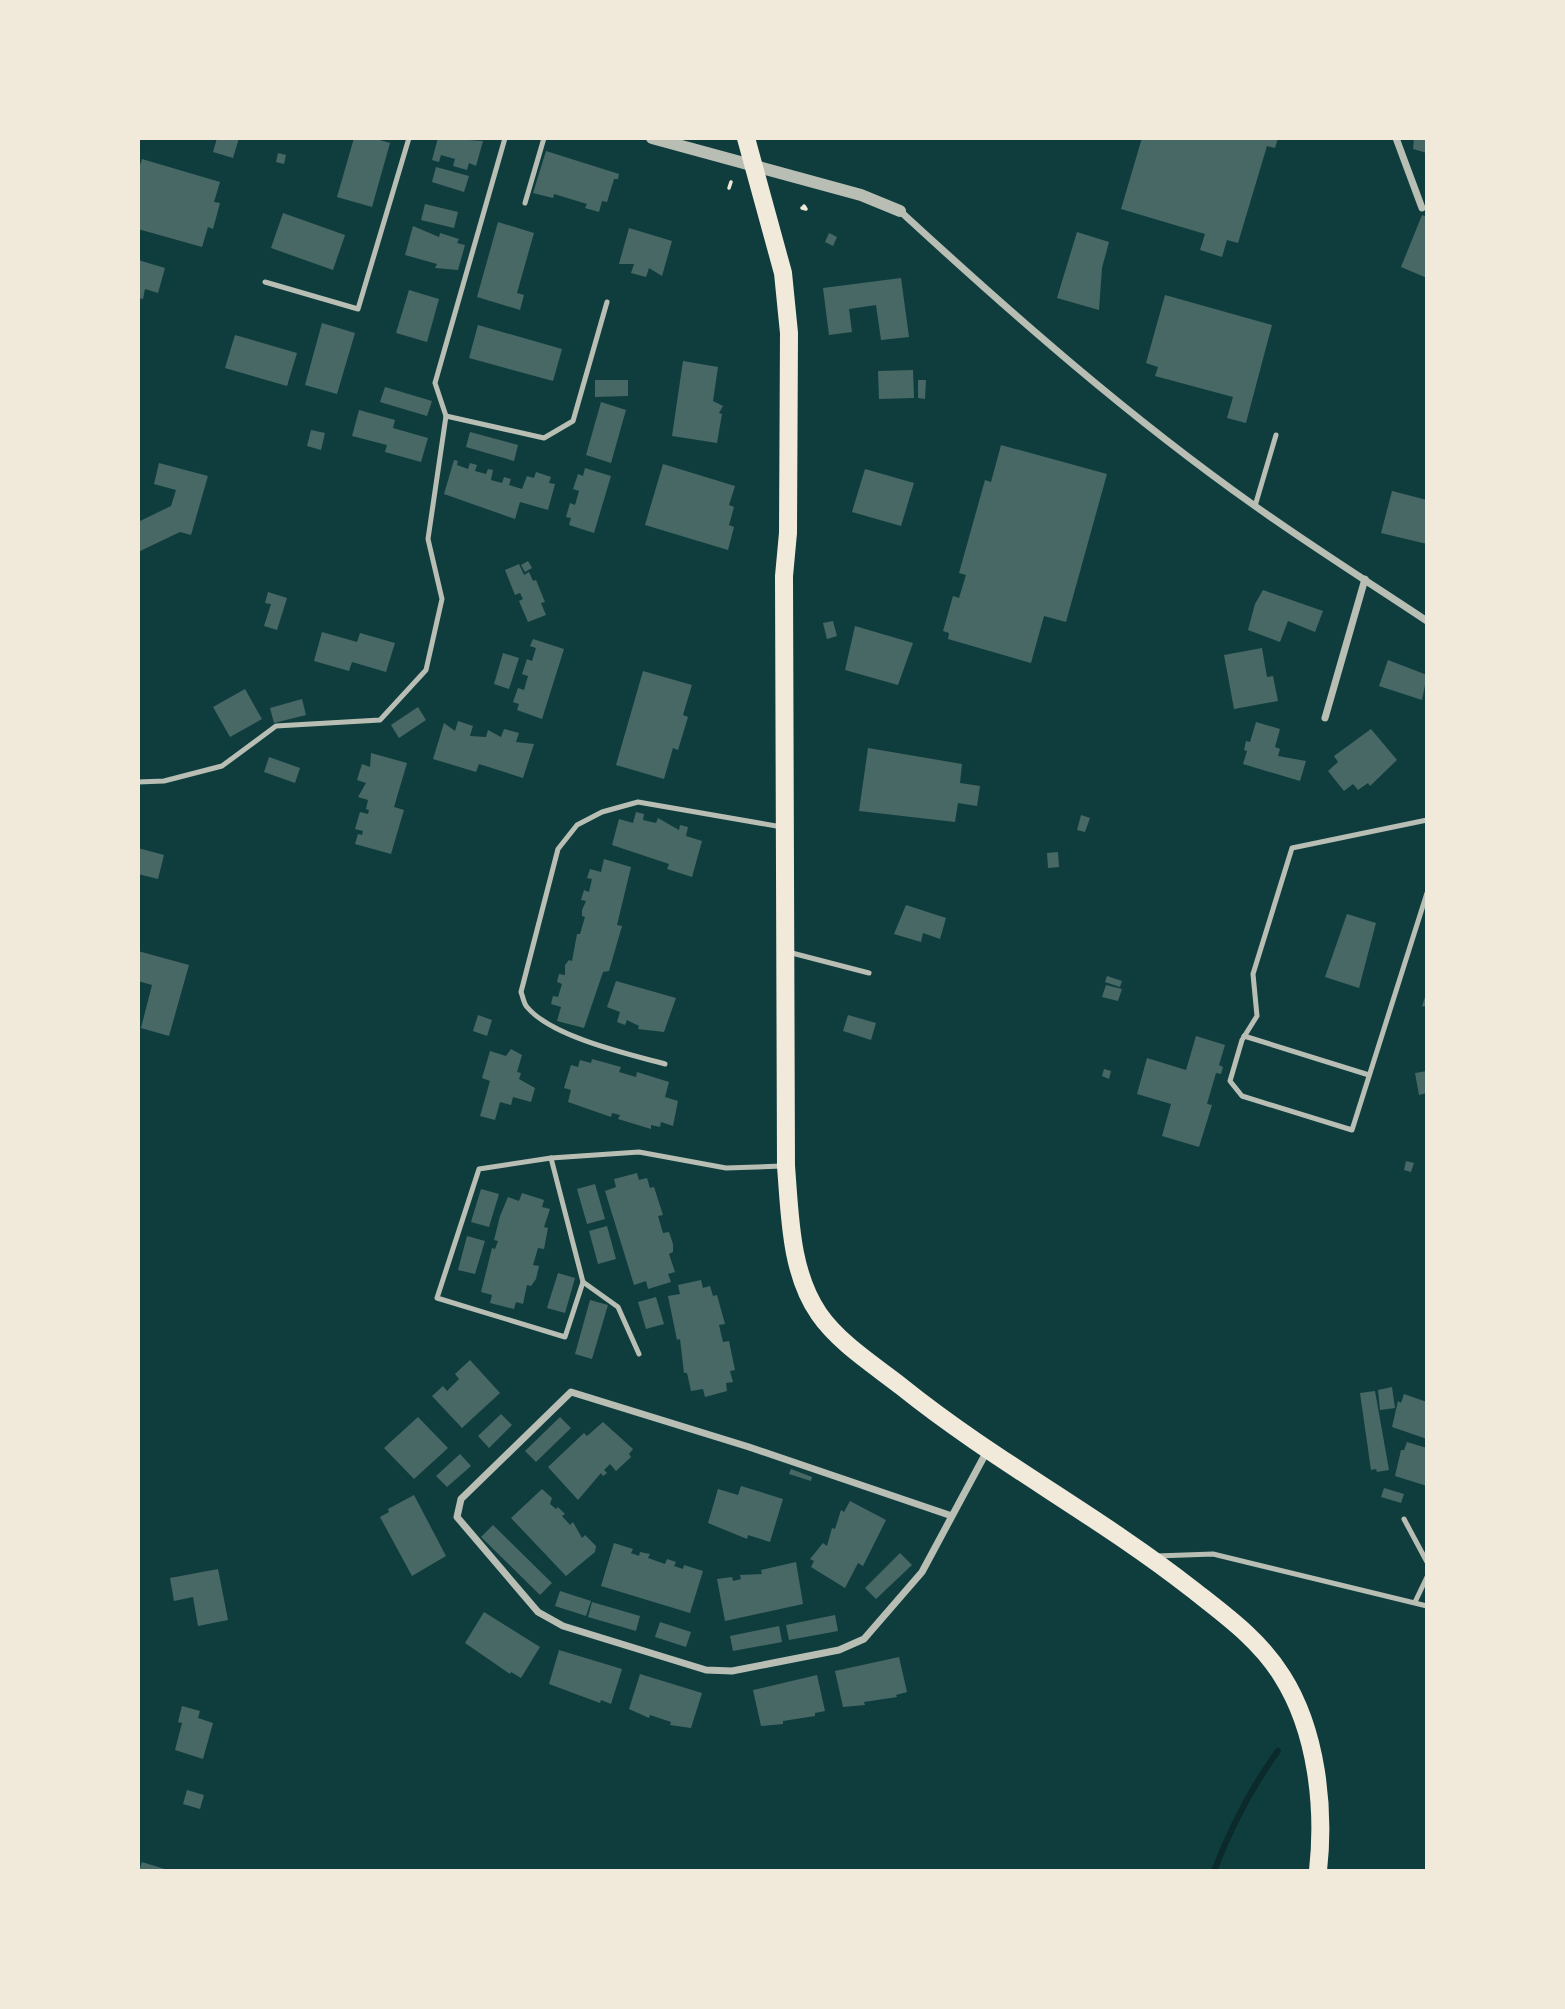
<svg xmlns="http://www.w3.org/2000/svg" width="1565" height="2009" font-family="'Noto Sans',sans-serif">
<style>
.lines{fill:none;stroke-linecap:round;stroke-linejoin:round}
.stream{stroke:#0a2a2b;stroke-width:6}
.building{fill:#486865}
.path{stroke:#f1e9da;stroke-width:3.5}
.service{stroke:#b8beb3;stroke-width:5}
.minor{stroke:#b8beb3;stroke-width:7}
.tertiary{stroke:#b8beb3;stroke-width:12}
.primary{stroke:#f1e9da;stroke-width:18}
</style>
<rect width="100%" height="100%" fill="#0f3d3e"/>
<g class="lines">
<path class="stream" d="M1214 1871C1231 1827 1250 1789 1278 1751"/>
</g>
<g class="building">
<polygon points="217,138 239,138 233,158 213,152"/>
<polygon points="354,138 373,138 390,143 372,207 337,197"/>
<polygon points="438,138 483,141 476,166 469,163 467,170 453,166 455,159 441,155 439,162 432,160"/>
<polygon points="1142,138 1278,138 1275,148 1267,146 1238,243 1227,240 1222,257 1200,250 1205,234 1121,209"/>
<polygon points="1414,138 1427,138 1427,153 1413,149"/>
<polygon points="546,151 619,174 618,179 614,179 607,202 602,201 599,212 585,208 587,204 554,194 553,198 533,193"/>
<polygon points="278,153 286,155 284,164 276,162"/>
<polygon points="142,159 220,182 214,202 220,203 213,229 208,227 202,247 138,229 138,171"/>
<polygon points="436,167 469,176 464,192 432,182"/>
<polygon points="425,204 458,212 454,228 421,220"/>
<polygon points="283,213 345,235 333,270 271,248"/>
<polygon points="1422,215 1427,217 1427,278 1401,267"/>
<polygon points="498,222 534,233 517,293 524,295 520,310 477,297"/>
<polygon points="413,226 439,237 440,233 459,239 457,243 465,245 458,270 435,268 437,264 405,255"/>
<polygon points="629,228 672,241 662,276 649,268 646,277 631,273 634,264 619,264"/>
<polygon points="1077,232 1109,242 1102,268 1099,310 1057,298"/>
<polygon points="829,233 837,237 833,246 825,242"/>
<polygon points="138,260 165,268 158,293 145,289 143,299 138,298"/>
<polygon points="901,278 909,337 881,340 876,305 849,309 852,332 829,335 823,288"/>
<polygon points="409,290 439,299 427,342 396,333"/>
<polygon points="1165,295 1272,325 1246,423 1227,418 1233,397 1155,376 1158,367 1146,363"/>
<polygon points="322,323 355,333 337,394 305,385"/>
<polygon points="478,325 562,349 553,381 469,358"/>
<polygon points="235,335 297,353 287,386 225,368"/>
<polygon points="683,361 718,367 713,401 723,406 719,413 722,414 717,443 672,436"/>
<polygon points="913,370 914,398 879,399 878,371"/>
<polygon points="595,380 628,380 628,396 595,397"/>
<polygon points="918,380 926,380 925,399 918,398"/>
<polygon points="385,387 432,401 427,416 380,402"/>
<polygon points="601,402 626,410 611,463 586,455"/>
<polygon points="359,410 395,420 393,428 428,438 421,462 385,452 387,445 352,436"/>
<polygon points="311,430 325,433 321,450 307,446"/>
<polygon points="470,432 518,445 514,461 466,447"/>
<polygon points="1001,445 1107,474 1066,622 1044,616 1031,663 948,639 949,633 943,631 953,596 959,598 966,575 959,573 985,480 991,482"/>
<polygon points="454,460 458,461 457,465 468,469 470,463 477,465 475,471 486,474 488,469 493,470 491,480 502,483 504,477 511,479 509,485 522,489 527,476 534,478 536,472 551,477 549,483 555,484 548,510 520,502 515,519 444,494"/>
<polygon points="159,463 208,476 191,535 180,532 138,552 138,522 171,506 176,490 154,484"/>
<polygon points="663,464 735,486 729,505 734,507 729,525 734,527 728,550 645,525"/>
<polygon points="585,468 611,476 594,533 569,525 571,518 566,517 570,503 575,505 579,491 573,489 578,474 583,476"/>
<polygon points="865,469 914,483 901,526 852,512"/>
<polygon points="1392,491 1427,500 1427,544 1381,533"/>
<polygon points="528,561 532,568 525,572 521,565"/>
<polygon points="519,564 524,575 529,572 533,581 536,580 545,602 541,603 546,615 528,622 519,601 523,599 520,593 515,595 505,570"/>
<polygon points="1263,590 1323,611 1315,632 1288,621 1280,642 1248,630 1255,604"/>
<polygon points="268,592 287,598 277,630 264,626 271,604 265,603"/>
<polygon points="833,621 837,636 827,639 823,623"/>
<polygon points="855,626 913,643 898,685 845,670"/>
<polygon points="322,632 357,642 360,633 395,643 386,672 352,662 349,671 314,661"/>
<polygon points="533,639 564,649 542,719 517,710 519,704 513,702 518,688 524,690 528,676 522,674 527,659 532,661 536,648 530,646"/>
<polygon points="1262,648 1267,677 1273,676 1278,701 1234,709 1224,655"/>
<polygon points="503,653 519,658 509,689 494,684"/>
<polygon points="1388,660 1427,675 1422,700 1379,686"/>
<polygon points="643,671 692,685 683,715 688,717 678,750 673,748 664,779 616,765"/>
<polygon points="245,689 262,719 230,737 213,707"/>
<polygon points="302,699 306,715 274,723 270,708"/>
<polygon points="418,707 426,720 399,738 391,725"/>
<polygon points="458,721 473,726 470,736 486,737 488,730 501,737 504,729 519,733 516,742 534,744 523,778 479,764 476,772 433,759 444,723 455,731"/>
<polygon points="1256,722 1280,729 1275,747 1280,749 1278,756 1306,761 1300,781 1243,764 1247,751 1244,750 1246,741 1250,742"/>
<polygon points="1371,729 1397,760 1370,786 1368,783 1358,790 1353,784 1344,791 1328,771 1338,762 1334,756"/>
<polygon points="868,748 962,764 960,783 980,786 977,806 958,803 955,822 859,811"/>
<polygon points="371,753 407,763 394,807 404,810 391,854 355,844 358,834 362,835 363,831 355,829 360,812 368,814 369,810 366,809 368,800 358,797 366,783 357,780 362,764 370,767"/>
<polygon points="269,757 300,768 295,783 264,772"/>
<polygon points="636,812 644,814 643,820 656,823 658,818 679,830 680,825 688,827 686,836 702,841 692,877 667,869 669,864 612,845 619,819 633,823"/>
<polygon points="1081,815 1090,818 1085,832 1077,830"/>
<polygon points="138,848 164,855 158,879 138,874"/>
<polygon points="1058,852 1059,867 1048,868 1047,853"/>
<polygon points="604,859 631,867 617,925 622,926 609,971 603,972 584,1028 557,1021 561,1007 551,1004 553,996 558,997 562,984 557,982 559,974 565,975 565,965 569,960 572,961 577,934 580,934 585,917 582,916 582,910 586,901 581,900 584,890 589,892 592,879 587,878 590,869 601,872"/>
<polygon points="906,905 946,918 940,939 923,933 921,942 894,934"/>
<polygon points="1347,914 1376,923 1359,988 1325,977"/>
<polygon points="138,951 189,965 169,1036 141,1028 152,985 138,981"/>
<polygon points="1107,976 1122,981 1120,987 1105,982"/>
<polygon points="616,981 676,998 664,1032 638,1029 639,1026 627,1020 625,1025 617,1022 620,1012 607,1007"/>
<polygon points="1106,985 1122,989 1118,1001 1102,997"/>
<polygon points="1427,991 1427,1007 1422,1006"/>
<polygon points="478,1015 492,1020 487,1036 473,1031"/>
<polygon points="848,1015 876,1023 871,1040 843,1031"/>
<polygon points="1196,1036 1225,1045 1219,1065 1223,1067 1221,1074 1216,1073 1207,1104 1212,1105 1199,1147 1162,1136 1171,1104 1137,1094 1147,1058 1186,1070"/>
<polygon points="511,1049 522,1055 517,1072 521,1073 519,1079 535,1088 531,1102 513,1097 511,1105 500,1102 495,1120 480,1116 490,1081 482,1078 490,1051 506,1056"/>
<polygon points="592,1059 621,1067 619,1072 636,1077 637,1072 669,1082 665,1097 678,1101 673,1126 661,1122 660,1127 651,1125 651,1129 618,1119 620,1115 612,1113 611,1117 568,1102 571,1090 564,1088 571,1065 578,1067 580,1060 591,1063"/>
<polygon points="1104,1069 1111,1071 1109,1079 1102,1076"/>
<polygon points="1427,1071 1427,1093 1419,1095 1415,1073"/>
<polygon points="1406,1161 1414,1163 1411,1172 1404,1170"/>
<polygon points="637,1173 639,1180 647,1178 650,1188 654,1187 663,1215 658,1216 663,1233 669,1232 673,1244 673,1252 669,1254 675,1272 668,1274 671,1282 648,1289 646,1281 634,1285 605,1191 616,1187 614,1179"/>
<polygon points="595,1184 605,1219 587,1224 577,1189"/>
<polygon points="481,1189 499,1194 489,1227 471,1222"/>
<polygon points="522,1193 544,1200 542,1207 550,1209 544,1227 548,1228 544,1249 538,1248 533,1265 539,1266 536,1279 531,1286 527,1285 523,1304 516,1302 514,1309 490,1303 492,1295 481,1292 492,1248 495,1249 498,1241 494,1240 500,1216 508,1197 519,1201"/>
<polygon points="607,1226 616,1259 598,1264 589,1231"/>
<polygon points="467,1236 485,1241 475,1274 458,1270"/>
<polygon points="558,1273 575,1278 565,1313 547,1308"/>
<polygon points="701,1280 703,1288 710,1286 713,1296 717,1295 725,1324 719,1325 723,1342 729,1341 735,1370 730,1371 733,1382 726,1383 727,1391 705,1397 703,1389 691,1391 687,1373 684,1373 680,1339 677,1340 668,1296 680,1294 678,1285"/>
<polygon points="656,1297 664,1324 646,1329 638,1302"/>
<polygon points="590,1300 608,1305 592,1359 575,1354"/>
<polygon points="470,1360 500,1393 462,1428 432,1396 443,1386 447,1391 459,1379 455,1374"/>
<polygon points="1392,1387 1395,1408 1380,1410 1378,1390"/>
<polygon points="1375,1391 1389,1470 1377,1472 1376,1469 1371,1470 1360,1393"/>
<polygon points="1404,1394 1427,1402 1427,1439 1392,1427 1398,1401 1401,1403"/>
<polygon points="501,1414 512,1425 489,1448 478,1436"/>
<polygon points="418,1417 448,1448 414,1479 384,1448"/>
<polygon points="560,1417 571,1428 536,1462 525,1451"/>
<polygon points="603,1422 633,1449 629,1454 631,1457 616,1471 610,1464 604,1470 607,1473 603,1476 601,1473 578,1500 548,1467 584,1433 587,1436"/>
<polygon points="1407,1442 1427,1448 1427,1486 1395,1476 1401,1450 1404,1450"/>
<polygon points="460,1454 471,1466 447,1487 436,1476"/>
<polygon points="791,1469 812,1477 811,1481 789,1474"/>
<polygon points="741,1486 783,1499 770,1542 748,1535 747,1539 708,1523 718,1489 738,1495"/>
<polygon points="1384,1488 1404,1494 1401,1503 1381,1497"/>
<polygon points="542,1489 552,1498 550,1504 556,1509 558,1507 565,1514 562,1516 570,1525 573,1522 582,1538 585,1535 596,1546 595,1552 566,1576 511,1518"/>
<polygon points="414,1495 446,1556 412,1576 380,1517 389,1512 388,1509"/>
<polygon points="850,1501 886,1520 863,1566 858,1563 845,1588 811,1567 814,1561 810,1559 823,1543 827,1546 832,1528 835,1529 841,1510 844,1512"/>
<polygon points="493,1525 552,1583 540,1595 481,1537"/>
<polygon points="614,1543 633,1549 631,1553 639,1556 640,1552 650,1554 648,1558 665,1564 667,1559 676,1562 674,1566 683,1569 684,1565 703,1571 690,1613 601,1586"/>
<polygon points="900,1553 912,1565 876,1599 865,1588"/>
<polygon points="796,1562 803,1604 725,1621 717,1579 732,1577 733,1581 741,1579 740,1575 762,1574 761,1570"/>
<polygon points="218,1569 228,1620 198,1626 193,1597 174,1601 170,1578"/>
<polygon points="560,1591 591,1601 586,1616 555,1606"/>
<polygon points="592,1602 640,1616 636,1631 588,1617"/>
<polygon points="484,1612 540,1647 521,1678 511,1672 510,1674 465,1643"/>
<polygon points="835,1615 838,1631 789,1640 786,1625"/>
<polygon points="660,1622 691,1632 686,1647 655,1637"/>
<polygon points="779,1626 782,1642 733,1651 730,1636"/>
<polygon points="559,1650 622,1669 611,1704 601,1700 600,1703 549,1684"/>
<polygon points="899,1657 907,1692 896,1695 897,1697 864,1702 865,1705 843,1707 835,1671"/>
<polygon points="640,1674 702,1693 691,1728 670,1725 671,1722 650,1715 649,1718 629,1709"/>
<polygon points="817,1675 825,1711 815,1713 815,1716 783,1721 783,1724 761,1726 753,1690"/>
<polygon points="182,1706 200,1711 198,1718 213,1723 203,1759 175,1750 182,1723 178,1722"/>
<polygon points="187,1790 204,1795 200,1809 183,1804"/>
<polygon points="142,1862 168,1870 167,1871 139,1871"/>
</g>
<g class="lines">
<g class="path">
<polyline points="729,188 731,182"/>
<polyline points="802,208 806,209 804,206"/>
</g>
<g class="service">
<polyline points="525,203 544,138"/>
<polyline points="265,282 358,309 409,138"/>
<polyline points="446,416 544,438 573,421 607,302"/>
<polyline points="1255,506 1276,435"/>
<polyline points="138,782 164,781 222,766 276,726 380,720 426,670 442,599 428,539 446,416 435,383 505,138"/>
<polyline points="1427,820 1292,848 1253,974 1257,1016 1242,1040 1230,1081 1242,1096 1352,1130 1427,893"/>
<polyline points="788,952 869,973"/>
<polyline points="1244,1036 1369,1075"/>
<path d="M665 1064C628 1054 552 1037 527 1007 524 1004 523 997 521 992L558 849 577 825 602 812 638 802 782 827"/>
<polyline points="551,1158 583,1282 618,1307 639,1354"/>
<polyline points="583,1282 565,1337 437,1298 479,1169 551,1158 639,1152 726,1168 782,1166"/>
<polyline points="1404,1519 1427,1562"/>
<polyline points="1156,1556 1213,1554 1427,1606"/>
<polyline points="1415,1602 1427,1577"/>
</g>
<g class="minor">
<polyline points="1396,138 1422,208"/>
<path d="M900 211C1013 315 1129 417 1255 506 1311 546 1370 583 1427 621"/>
<polyline points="1325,718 1365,579"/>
<polyline points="952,1516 749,1447 571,1392 461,1499 457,1517 538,1612 563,1626 706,1670 732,1671 839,1650 864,1639 922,1572 987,1451"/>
</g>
<polyline class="tertiary" points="652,138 861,195 900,211"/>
<path class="primary" d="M746 138 783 273 789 333 788 533 784 576 786 1166C790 1215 790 1272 819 1314 839 1343 874 1365 902 1387 994 1461 1099 1516 1192 1589 1225 1615 1260 1640 1282 1676 1317 1731 1325 1808 1318 1871"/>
</g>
<rect width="1565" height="2009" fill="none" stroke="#f1e9da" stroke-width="280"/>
</svg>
